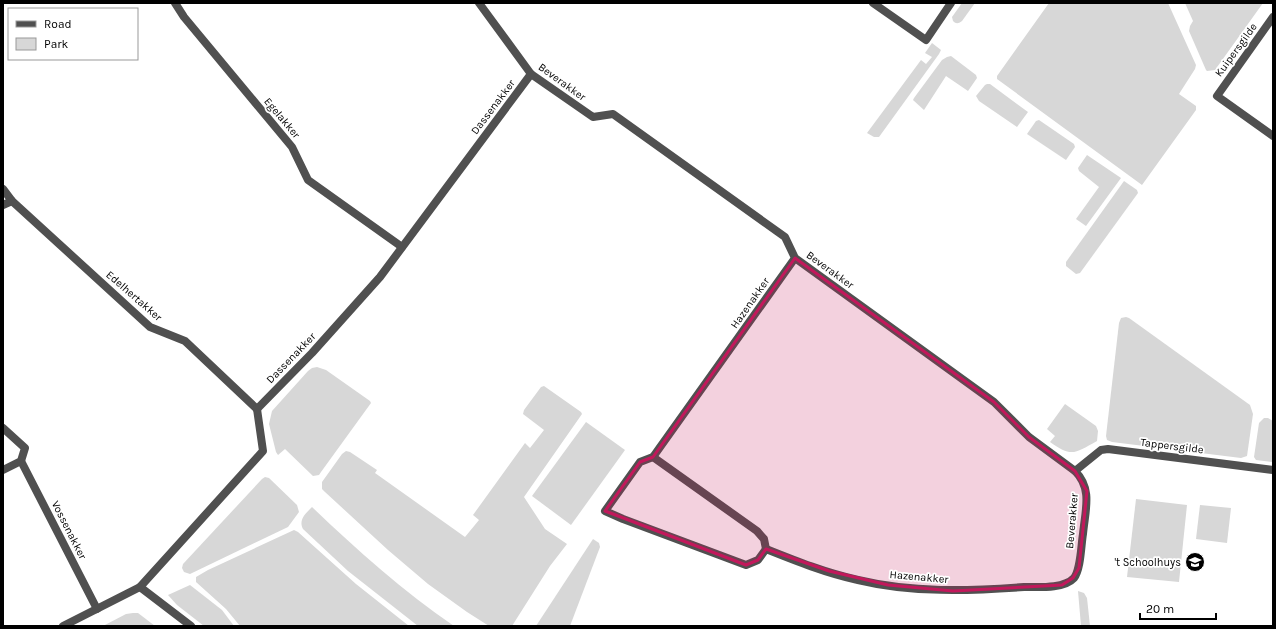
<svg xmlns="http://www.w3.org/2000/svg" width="1276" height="629" font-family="Karla,sans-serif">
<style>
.green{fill:#d7d7d7}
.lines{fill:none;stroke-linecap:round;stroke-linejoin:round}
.street{stroke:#505050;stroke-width:8}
.marked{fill:#c2185b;fill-opacity:0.2;stroke:#c2185b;stroke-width:3;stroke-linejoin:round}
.labels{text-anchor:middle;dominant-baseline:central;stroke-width:3.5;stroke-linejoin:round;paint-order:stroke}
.street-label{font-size:11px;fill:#000;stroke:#fff}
.poi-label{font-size:11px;fill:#000;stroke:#fff;text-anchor:end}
</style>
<rect width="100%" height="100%" fill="#fff"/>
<g class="green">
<path d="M962 3H975L962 21C958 24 956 24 953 21L952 17Z"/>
<polygon points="1049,3 1168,3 1196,65 1195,69 1179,94 1196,106 1196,110 1142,185 997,79 997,76"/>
<polygon points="1185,3 1263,3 1215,70 1207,71 1206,70 1189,31 1190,26 1193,21"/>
<polygon points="932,43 941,50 939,54 879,137 874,137 867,133 921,60 926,64 932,57 925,53"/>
<polygon points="951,56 976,75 977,78 968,91 946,76 924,110 913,100 914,98 942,60 947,57"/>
<polygon points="987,84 990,84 1028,112 1017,127 979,101 976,96 985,85"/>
<polygon points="1039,120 1074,144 1075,147 1066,160 1027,134 1036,121"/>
<polygon points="1087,155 1121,178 1086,226 1076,219 1099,187 1079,171 1078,168"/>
<polygon points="1124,181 1137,190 1138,193 1080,273 1076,274 1066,266 1066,262"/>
<polygon points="1126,317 1129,318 1250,405 1253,414 1247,456 1241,458 1112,442 1107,440 1106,436 1119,323 1121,318"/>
<polygon points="317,367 326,370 370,401 371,403 321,472 319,475 313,476 285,449 278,455 276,452 269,424 272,411 308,371 312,368"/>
<polygon points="544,386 581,412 582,414 524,497 545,529 567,544 550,566 512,626 489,626 467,612 428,584 388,550 325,492 322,489 322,482 342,454 346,451 350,452 377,470 375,473 465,537 479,520 473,515 525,443 530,448 544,430 523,414 524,410 541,387"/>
<path d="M1065 404 1096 426 1098 431 1097 441C1075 453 1072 458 1050 442L1055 436 1047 429Z"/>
<polygon points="1264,418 1268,418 1273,421 1273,462 1256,460 1254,457 1259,423"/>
<polygon points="586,422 625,450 571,525 532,496"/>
<polygon points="265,477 269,478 297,505 299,512 288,527 190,574 184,572 182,568 183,564 262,479"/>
<polygon points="1136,499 1187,505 1179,582 1127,577"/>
<polygon points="1200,505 1231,508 1227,543 1196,539"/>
<path d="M312 507C357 550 403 591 454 626H418L348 571 303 529C298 520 306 513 312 507Z"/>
<polygon points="294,530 298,532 356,584 409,626 240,626 226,609 196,582 196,577 208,570"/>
<polygon points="593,539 599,543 600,547 570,626 536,626"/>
<polygon points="190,585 222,610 234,626 204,626 177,605 168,595"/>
<polygon points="1078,591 1084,593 1087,598 1090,626 1081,626"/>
<polygon points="133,613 138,613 155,626 103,626 126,614"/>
</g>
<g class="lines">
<g class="street">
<polyline points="175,3 184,17 292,147 308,180 402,247"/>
<path d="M479 3 531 74 593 117 613 114 785 237 795 258 994 402 1029 437 1075 471C1093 489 1085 511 1083 534 1081 545 1081 569 1074 578 1064 589 1038 587 1024 587 969 591 912 593 858 580 826 573 796 561 766 549L758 560 746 565 623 519 605 511 640 462 653 457 795 258"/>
<polyline points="873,3 926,40 951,3"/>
<polyline points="1273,17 1217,96 1273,136"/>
<polyline points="3,189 12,201 150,327 185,341 257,409"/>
<polyline points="3,205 12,201"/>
<polyline points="257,409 312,353 380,277 531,74"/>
<polyline points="3,428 25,448 21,461 3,470"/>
<polyline points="653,457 757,531 764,539 766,549"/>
<polyline points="21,461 97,609"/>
<polyline points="1075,471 1101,450 1108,449 1273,470"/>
<polyline points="140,587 191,626"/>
<polyline points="63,626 140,587 263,451 257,409"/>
</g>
</g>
<path class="marked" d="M795 258 994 402 1029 437 1075 471 1087 491 1079 568 1073 578 1062 585 953 591 888 585 829 571 766 549 758 560 746 565 605 511 640 462 653 457Z"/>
<defs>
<symbol id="school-disc" viewBox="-11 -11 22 22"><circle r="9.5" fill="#000" stroke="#fff"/><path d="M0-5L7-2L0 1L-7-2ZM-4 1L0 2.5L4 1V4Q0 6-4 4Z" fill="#fff"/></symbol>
</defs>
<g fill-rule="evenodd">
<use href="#school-disc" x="1184" y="551" width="22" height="22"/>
</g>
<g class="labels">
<g class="street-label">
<text transform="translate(1236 50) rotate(-54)">Kuipersgilde</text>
<text transform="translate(562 82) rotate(36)">Beverakker</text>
<text transform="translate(493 107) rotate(-53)">Dassenakker</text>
<text transform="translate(282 118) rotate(50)">Egelakker</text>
<text transform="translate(830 270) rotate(36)">Beverakker</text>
<text transform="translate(134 296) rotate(41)">Edelhertakker</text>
<text transform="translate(750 303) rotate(-55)">Hazenakker</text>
<text transform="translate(291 358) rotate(-46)">Dassenakker</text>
<text transform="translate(1172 446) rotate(7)">Tappersgilde</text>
<text transform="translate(1072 521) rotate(-85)">Beverakker</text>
<text transform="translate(69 530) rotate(63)">Vossenakker</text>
<text transform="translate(919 577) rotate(5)">Hazenakker</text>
</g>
<g class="poi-label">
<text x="1181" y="562">'t Schoolhuys</text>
</g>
</g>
<rect width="1276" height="629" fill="none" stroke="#000000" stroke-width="8"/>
<rect x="8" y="8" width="130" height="52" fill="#ffffff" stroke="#999999"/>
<rect x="16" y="21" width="20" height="6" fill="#505050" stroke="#999999"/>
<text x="44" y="28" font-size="12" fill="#000000">Road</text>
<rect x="16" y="38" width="20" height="12" fill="#d7d7d7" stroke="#999999"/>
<text x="44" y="48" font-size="12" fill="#000000">Park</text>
<path d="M1140 613v6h76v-6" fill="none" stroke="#000000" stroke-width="2"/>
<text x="1146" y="613" font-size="12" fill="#000000" stroke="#ffffff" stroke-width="3" paint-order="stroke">20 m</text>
</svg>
